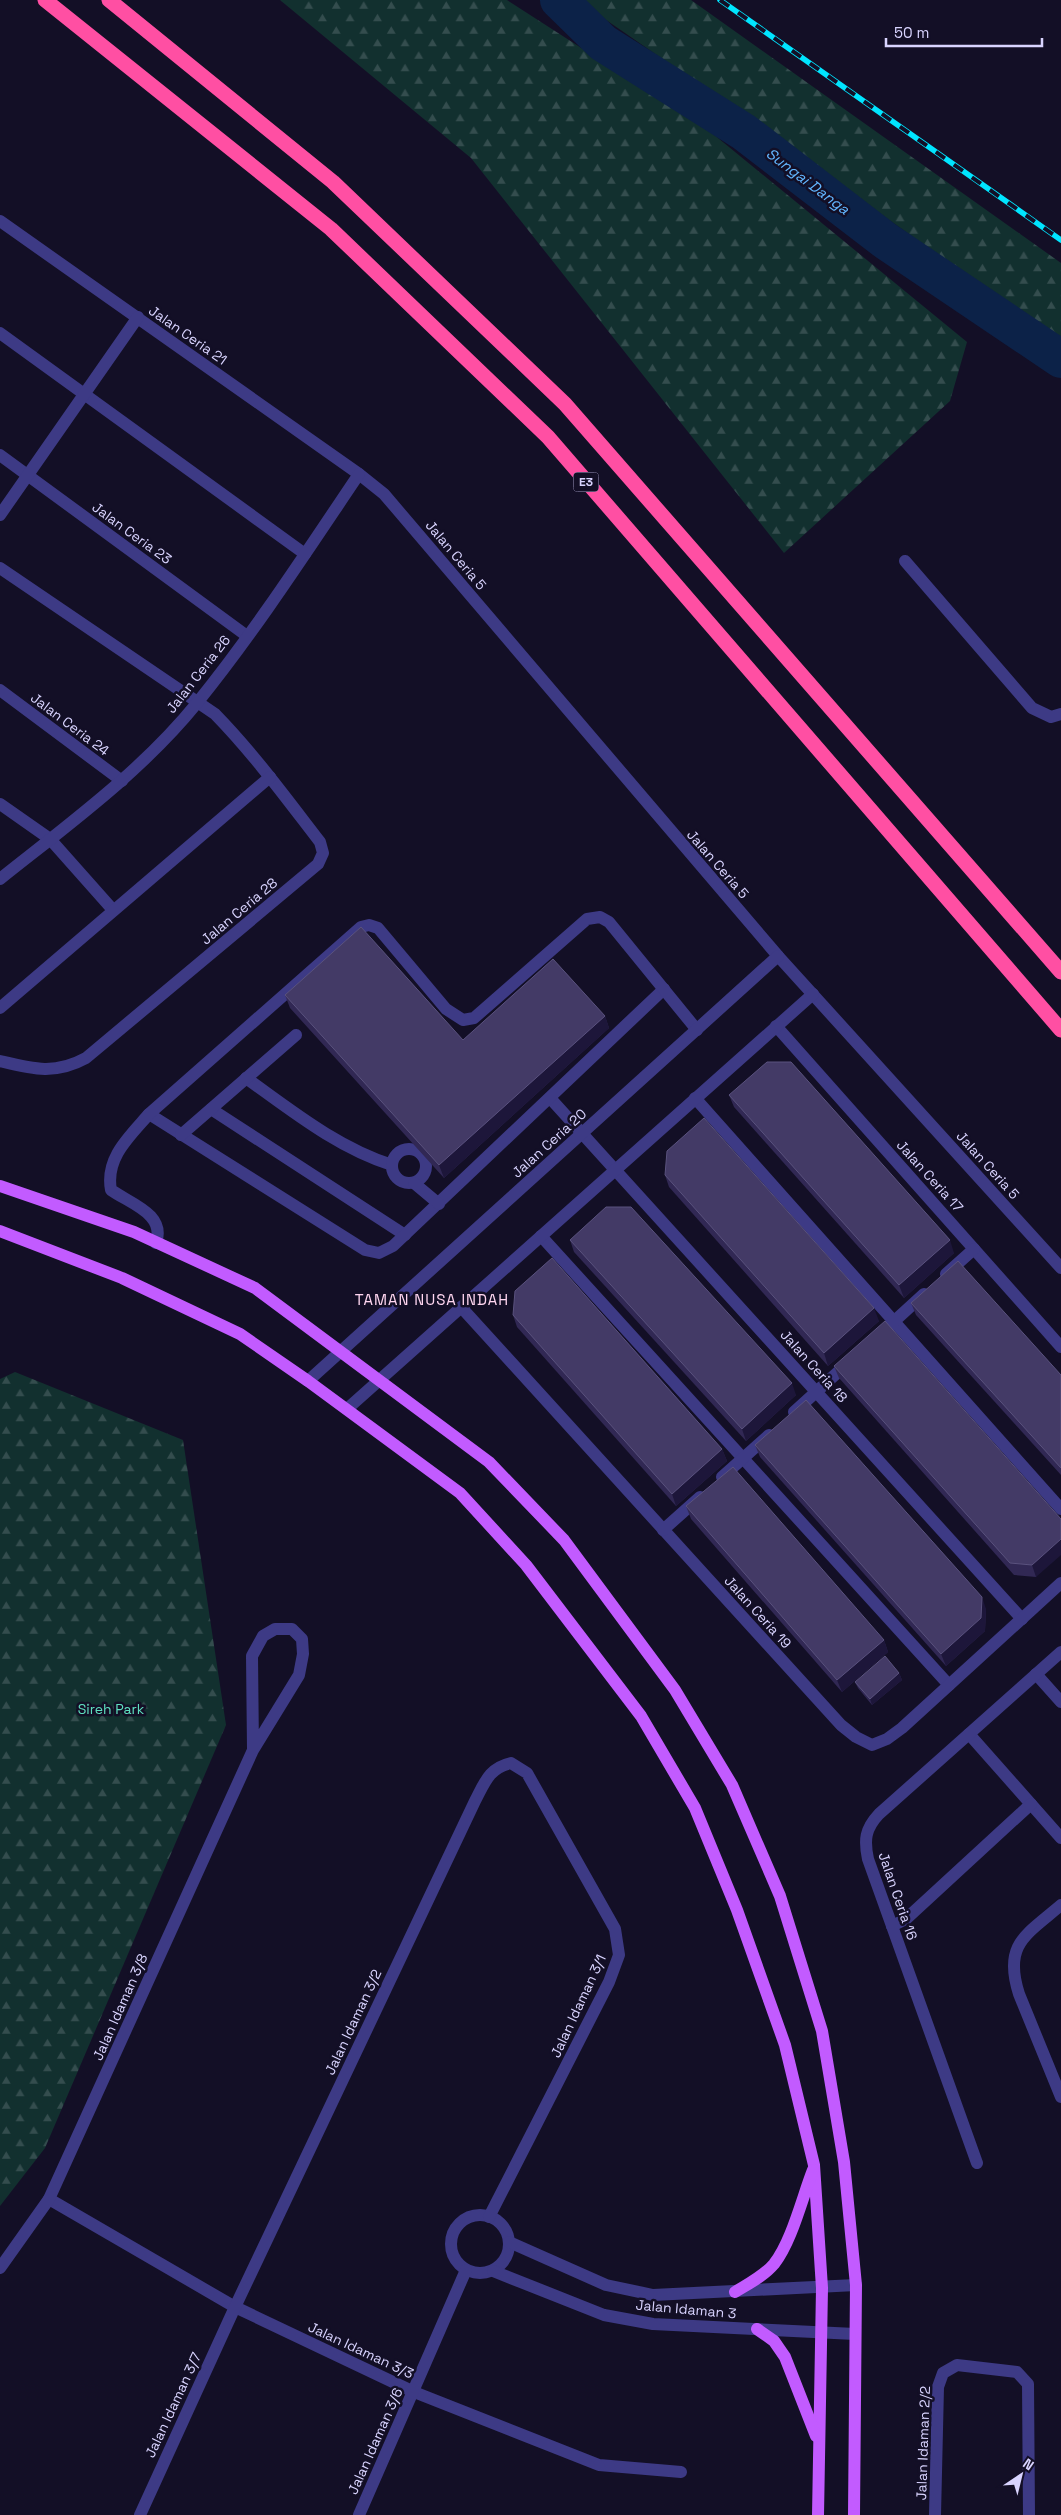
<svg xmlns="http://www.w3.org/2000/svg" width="1061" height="2515" font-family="'Space Grotesk',sans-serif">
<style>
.forest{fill:url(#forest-firs)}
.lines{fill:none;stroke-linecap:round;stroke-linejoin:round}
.river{stroke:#0c2248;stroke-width:38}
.minor{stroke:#3d3a85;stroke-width:12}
.major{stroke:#c25bff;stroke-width:12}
.highway{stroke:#ff4fa3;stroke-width:15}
.rail-casing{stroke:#00e5ff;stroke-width:5.5}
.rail{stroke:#130f26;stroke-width:4;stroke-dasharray:11;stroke-linecap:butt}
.wall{fill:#312854}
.shaded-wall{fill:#1d163a}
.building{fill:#433a66;stroke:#5a527e}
.labels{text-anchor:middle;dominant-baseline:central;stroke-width:5;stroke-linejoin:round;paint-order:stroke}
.shield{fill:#130f26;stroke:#9e99be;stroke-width:1}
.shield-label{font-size:12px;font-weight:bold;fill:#d9d4ff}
.street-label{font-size:14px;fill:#d9d4ff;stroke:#130f26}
.park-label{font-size:14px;fill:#5fe0c0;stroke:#130f26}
.water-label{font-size:15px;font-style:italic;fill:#62b6ff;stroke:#130f26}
.neighbourhood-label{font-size:15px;letter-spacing:1px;fill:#ffd6f0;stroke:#130f26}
</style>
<defs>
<pattern id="forest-firs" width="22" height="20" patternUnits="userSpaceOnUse" patternTransform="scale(1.25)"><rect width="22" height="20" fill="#12302f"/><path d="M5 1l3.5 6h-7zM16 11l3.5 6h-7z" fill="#344d4e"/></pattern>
</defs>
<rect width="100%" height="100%" fill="#130f26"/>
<g class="forest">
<polygon points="280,0 507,0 707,129 967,342 950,401 784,553 471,158"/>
<path d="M577 0H691L1061 263V341C899 229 740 111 577 0Z"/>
<polygon points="15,1372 183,1440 226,1725 45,2148 0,2206 0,1379"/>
</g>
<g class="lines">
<polyline class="river" points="559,0 603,43 744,132 886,241 1061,359"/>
<g class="minor">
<polyline points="0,221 359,474 384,494 778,956 1061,1268"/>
<polyline points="0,333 305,554"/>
<polyline points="0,455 247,636"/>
<polyline points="0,515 138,317"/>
<polyline points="905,561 1032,708 1051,717 1061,714"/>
<path d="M0 568 215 714C254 754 286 798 320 842L323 853 318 864 86 1058C55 1075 33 1069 0 1061"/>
<polyline points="0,690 122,781"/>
<polyline points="0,804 50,839 113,910"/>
<path d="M0 879C69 824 142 771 197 703 256 630 307 551 359 474"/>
<polyline points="0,1008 270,777"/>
<polyline points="776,1026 1061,1347"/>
<path d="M246 1078C292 1111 338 1148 392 1165"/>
<polyline points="550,1098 1022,1619"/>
<polyline points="695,1098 1061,1509"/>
<polyline points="211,1109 405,1235"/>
<polyline points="149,1114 365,1250 379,1253 393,1246 664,989"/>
<polyline points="181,1135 296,1035"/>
<circle cx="409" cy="1166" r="17"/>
<polyline points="414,1183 439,1204"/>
<polyline points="541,1236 949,1685"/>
<path d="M156 1243C166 1214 131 1204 111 1190 105 1158 129 1137 149 1114L361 927 369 925 378 928 446 1009 463 1020 474 1018 587 919 600 917 609 922 697 1030"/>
<polyline points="946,1274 974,1249"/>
<polyline points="461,1307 841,1725 856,1737 872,1745 887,1739 902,1728 1061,1583"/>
<polyline points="889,1326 924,1294"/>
<polyline points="308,1381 778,956"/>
<polyline points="347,1409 813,994"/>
<polyline points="794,1412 848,1363"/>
<polyline points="722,1477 769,1435"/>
<polyline points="663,1530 700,1497"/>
<polyline points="1036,1674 1061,1702"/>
<polyline points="969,1734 1061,1838"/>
<path d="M1061 1905C1026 1935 1003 1944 1019 1994L1061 2097"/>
<polyline points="892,1926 906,1919 1031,1804"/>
<path d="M977 2163 868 1859C864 1840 865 1829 879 1814L1061 1652"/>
<polyline points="49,2199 235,2307 414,2392 599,2465 681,2472"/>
<circle cx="480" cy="2244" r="29"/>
<polyline points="509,2242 606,2285 653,2295 856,2285"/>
<polyline points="0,2268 49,2199 253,1750 299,1675 303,1654 302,1639 292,1629 275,1629 263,1636 252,1656 253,1750"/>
<polyline points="493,2271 604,2315 653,2324 855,2334"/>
<path d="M140 2515 235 2307 475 1801C485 1782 489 1768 511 1763L527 1773 615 1929 619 1955 609 1982 489 2217"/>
<polyline points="359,2515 466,2270"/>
<polyline points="935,2515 938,2387 943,2373 957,2365 1017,2372 1028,2384 1029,2515"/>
</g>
<g class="major">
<polyline points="0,1186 134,1232 255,1288 489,1462 564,1540 675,1690 732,1785 780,1896 822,2031 844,2162 856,2285 854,2515"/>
<polyline points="0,1231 122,1278 240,1334 308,1381 460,1493 526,1565 641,1716 695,1808 737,1910 785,2045 814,2165 822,2288 818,2515"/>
<path d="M735 2292C748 2284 764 2276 774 2264 792 2241 802 2198 813 2170"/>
<polyline points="757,2329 774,2341 785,2357 816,2436"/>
</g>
<g class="highway">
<polyline points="45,0 331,229 548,437 1061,1030"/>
<polyline points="109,0 333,182 565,404 1061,972"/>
</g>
<defs>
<polyline id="rail" points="720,0 1061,240"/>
</defs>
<use href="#rail" class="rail-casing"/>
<use href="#rail" class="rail"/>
</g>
<g class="wall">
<polygon points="285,995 463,1040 605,1016 609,1028 444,1178 290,1008"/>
<polygon points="729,1095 954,1253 904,1298 734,1107"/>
<polygon points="665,1175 879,1321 828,1366 669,1187"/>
<polygon points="570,1240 796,1395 746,1441 574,1252"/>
<polygon points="911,1303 1061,1375 1061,1475 916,1315"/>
<polygon points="513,1315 722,1449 727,1461 676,1506 517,1327"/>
<polygon points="834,1366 1061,1519 1036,1577 1014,1575 839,1378"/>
<polygon points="755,1445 986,1609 985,1631 946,1666 760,1457"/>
<polygon points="686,1506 884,1640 888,1652 842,1692 691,1519"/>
<polygon points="899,1673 902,1680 872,1705 858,1688 855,1682"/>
</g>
<g class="shaded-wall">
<polygon points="605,1016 609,1028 444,1178 439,1165"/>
<polygon points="950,1240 954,1253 904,1298 899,1285"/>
<polygon points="874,1308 879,1321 828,1366 824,1353"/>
<polygon points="792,1383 796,1395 746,1441 742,1429"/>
<polygon points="722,1449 727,1461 676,1506 672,1494"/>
<polygon points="1061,1539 1061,1555 1036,1577 1032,1565"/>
<polygon points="982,1597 986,1609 985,1631 946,1666 941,1654"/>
<polygon points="884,1640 888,1652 842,1692 837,1680"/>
<polygon points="899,1673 902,1680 872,1705 870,1699"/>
</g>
<g class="building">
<polygon points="361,927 463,1040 553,959 605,1016 439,1165 285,995"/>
<polygon points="767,1062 791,1062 950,1240 899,1285 729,1095"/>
<polygon points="704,1118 874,1308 824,1353 665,1175 667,1151"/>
<polygon points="606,1207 631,1207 792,1383 742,1429 570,1240"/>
<polygon points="552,1258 722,1449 672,1494 513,1315 515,1291"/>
<polygon points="958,1261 1061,1375 1061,1468 911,1303"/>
<polygon points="885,1321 1061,1519 1061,1539 1032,1565 1010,1563 834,1366"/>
<polygon points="806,1400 982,1597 981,1618 941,1654 755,1445"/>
<polygon points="733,1467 884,1640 837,1680 686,1506"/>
<polygon points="885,1656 899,1673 870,1699 855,1682"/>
</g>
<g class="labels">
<rect class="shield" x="573.5" y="472.5" width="25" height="19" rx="4"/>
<g class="shield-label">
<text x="586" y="482">E3</text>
</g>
<g class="street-label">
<text transform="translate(188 335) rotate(35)">Jalan Ceria 21</text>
<text transform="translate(132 533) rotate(36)">Jalan Ceria 23</text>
<text transform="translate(456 555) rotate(50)">Jalan Ceria 5</text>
<text transform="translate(198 674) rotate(-52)">Jalan Ceria 26</text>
<text transform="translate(70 724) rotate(37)">Jalan Ceria 24</text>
<text transform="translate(718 864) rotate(49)">Jalan Ceria 5</text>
<text transform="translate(239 911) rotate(-40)">Jalan Ceria 28</text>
<text transform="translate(549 1143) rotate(-42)">Jalan Ceria 20</text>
<text transform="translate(988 1165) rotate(48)">Jalan Ceria 5</text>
<text transform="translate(930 1176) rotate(48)">Jalan Ceria 17</text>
<text transform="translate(814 1366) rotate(48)">Jalan Ceria 18</text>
<text transform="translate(758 1612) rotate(48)">Jalan Ceria 19</text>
<text transform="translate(898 1896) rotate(71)">Jalan Ceria 16</text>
<text transform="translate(578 2006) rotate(-65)">Jalan Idaman 3/1</text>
<text transform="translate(120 2007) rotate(-66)">Jalan Idaman 3/8</text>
<text transform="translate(353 2022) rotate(-65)">Jalan Idaman 3/2</text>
<text transform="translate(686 2309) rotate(5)">Jalan Idaman 3</text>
<text transform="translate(361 2350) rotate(25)">Jalan Idaman 3/3</text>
<text transform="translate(173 2405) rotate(-65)">Jalan Idaman 3/7</text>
<text transform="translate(375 2441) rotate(-66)">Jalan Idaman 3/6</text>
<text transform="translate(923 2443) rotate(-88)">Jalan Idaman 2/2</text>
</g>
<g class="park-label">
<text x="111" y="1709">Sireh Park</text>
</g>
<g class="water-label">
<text transform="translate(808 181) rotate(37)">Sungai Danga</text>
</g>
<g class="neighbourhood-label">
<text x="432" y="1299">TAMAN NUSA INDAH</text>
</g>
</g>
<g transform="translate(1021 2475) rotate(35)" stroke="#130f26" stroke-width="4" paint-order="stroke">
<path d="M0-4L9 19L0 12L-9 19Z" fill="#d9d4ff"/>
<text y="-8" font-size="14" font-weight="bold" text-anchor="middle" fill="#d9d4ff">N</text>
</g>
<path d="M886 38v8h156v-8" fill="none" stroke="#d9d4ff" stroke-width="2.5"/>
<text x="894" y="38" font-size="15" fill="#d9d4ff" stroke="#130f26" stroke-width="4" paint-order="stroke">50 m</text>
</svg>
